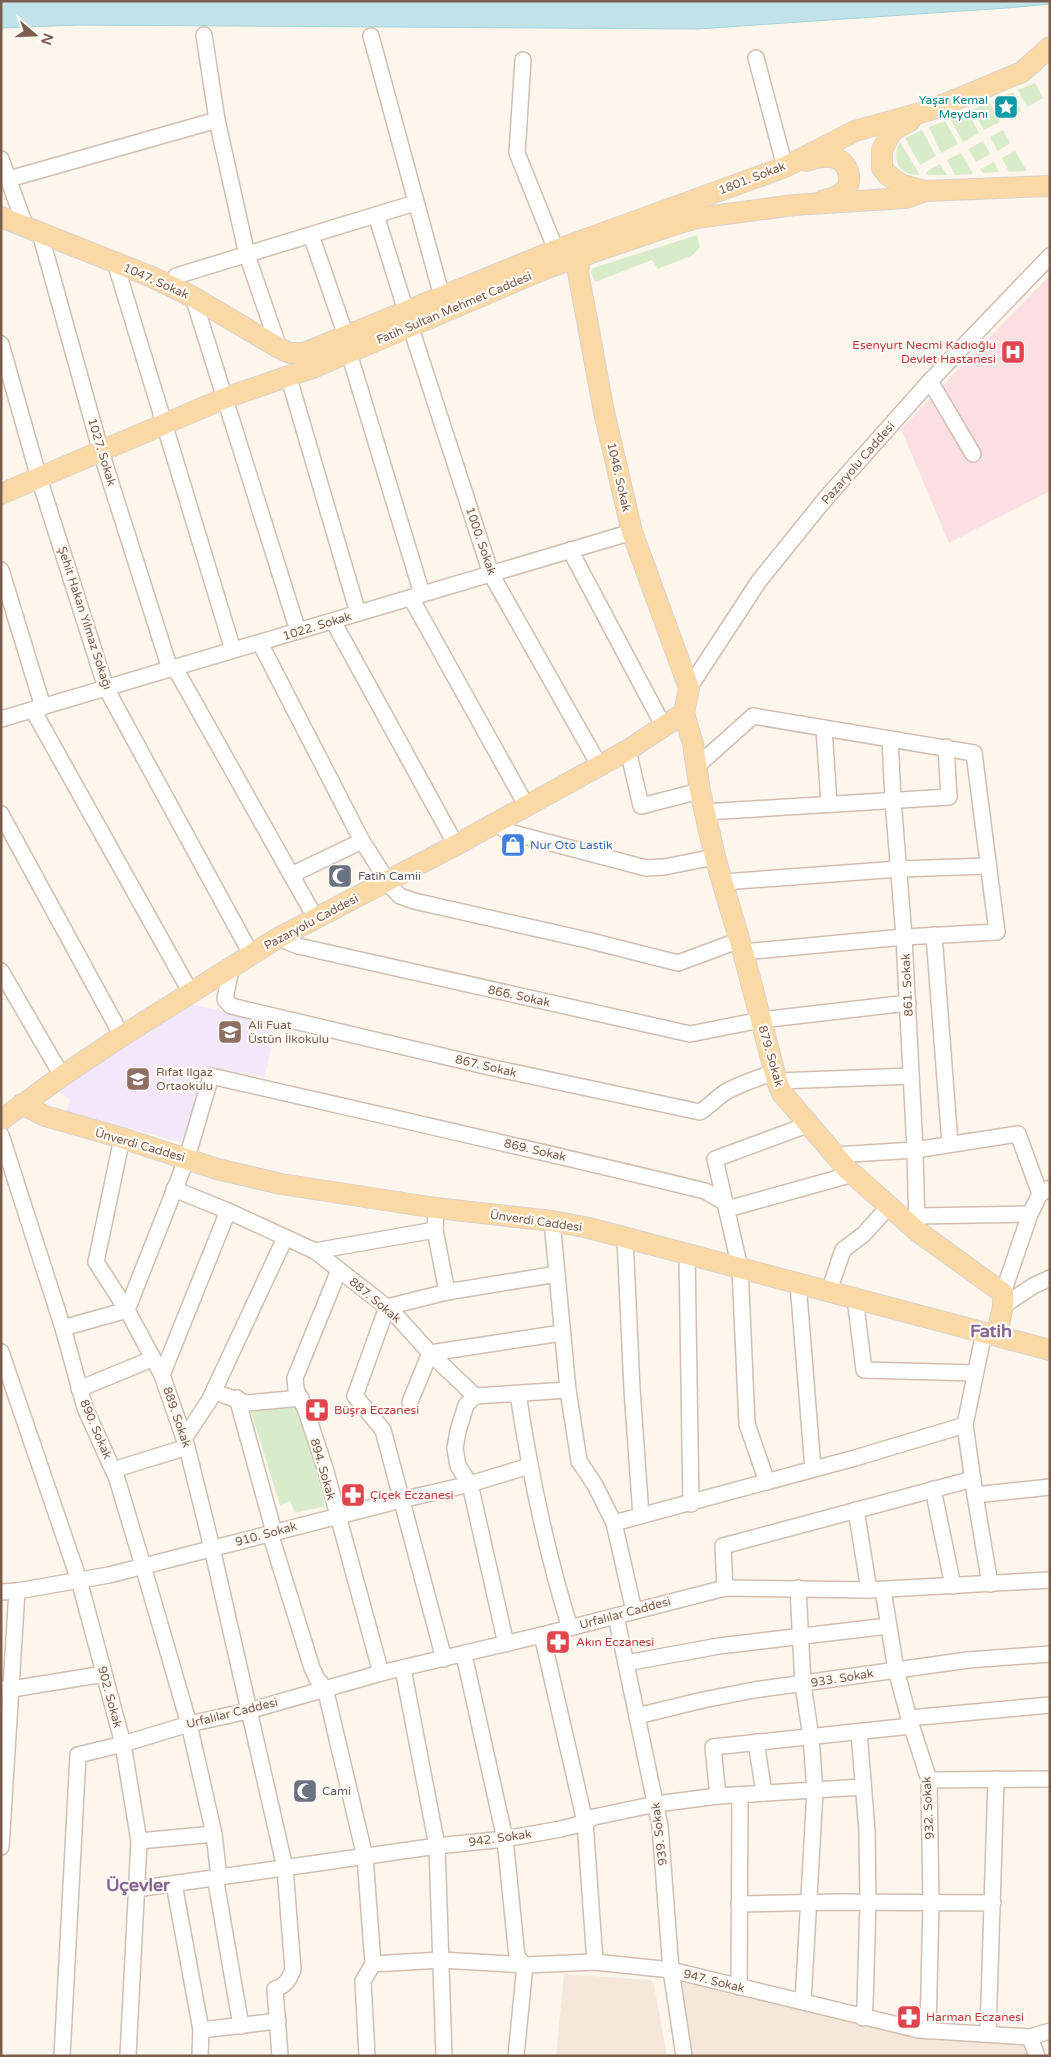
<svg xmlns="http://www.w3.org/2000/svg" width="1051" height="2057" font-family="'Varela Round',sans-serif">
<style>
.residential{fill:#f5e8da}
.education{fill:#f3e8fa}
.medical{fill:#fbdfe3}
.green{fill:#d8ecc9}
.water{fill:#bfe3e8;stroke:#a5d3da}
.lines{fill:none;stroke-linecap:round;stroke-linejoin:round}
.minor-casing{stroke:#d1beb0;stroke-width:18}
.major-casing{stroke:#dad1cd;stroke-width:22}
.minor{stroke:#fff;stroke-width:15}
.major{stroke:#fbd9a5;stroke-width:20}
.labels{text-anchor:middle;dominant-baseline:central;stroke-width:4.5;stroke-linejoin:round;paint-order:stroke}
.culture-label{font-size:12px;fill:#0d838f;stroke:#fffaf3;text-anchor:end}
.street-label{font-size:12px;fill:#7a5c4d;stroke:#fffaf3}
.health-label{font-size:12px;fill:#be3a42;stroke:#fffaf3;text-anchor:start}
.shop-label{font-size:12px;fill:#366cbe;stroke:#fffaf3;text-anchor:start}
.worship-label{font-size:12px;fill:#5b616d;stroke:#fffaf3;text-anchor:start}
.education-label{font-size:12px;fill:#785e54;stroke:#fffaf3;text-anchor:start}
.district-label{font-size:18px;font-weight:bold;fill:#846695;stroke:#fffaf3}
</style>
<rect width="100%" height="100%" fill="#fdf6ec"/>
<g class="residential">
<polygon points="671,1970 863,2018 1030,2037 1037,2056 684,2056"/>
<polygon points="564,1974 651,1980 654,1985 667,2056 556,2056"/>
</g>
<polygon class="education" points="190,1004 277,1022 265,1077 204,1067 187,1144 66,1111 70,1100 57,1090"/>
<polygon class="medical" points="1050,275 1050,491 949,543 901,429"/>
<g class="green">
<polygon points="1035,83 1043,98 1027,107 1018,90"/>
<polygon points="1013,92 1021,111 1005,119 995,100"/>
<polygon points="990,102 1000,122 984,130 972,110"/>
<polygon points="968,112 979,133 963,142 950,119"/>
<polygon points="945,121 958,144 941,153 929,127"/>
<polygon points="922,130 936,156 920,165 905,138"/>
<polygon points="1003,130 1010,143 998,151 990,137"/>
<polygon points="983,141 990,154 976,162 968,149"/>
<path d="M900 142 920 175C898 176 891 159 900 142Z"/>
<polygon points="1015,151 1027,171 1009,172 1002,158"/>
<polygon points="961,153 973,174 955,175 947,160"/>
<polygon points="994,162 999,172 983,173 980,169"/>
<polygon points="940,164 947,175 928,175 926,172"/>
<polygon points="697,235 700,247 693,255 658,269 652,260 595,282 591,272 593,268"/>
<polygon points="300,1405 325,1506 295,1513 290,1501 280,1505 251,1412"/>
</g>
<polygon class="water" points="1,1 1050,1 1050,4 1007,8 697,29 79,25 1,28"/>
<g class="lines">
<defs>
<g id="minor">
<polyline points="204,35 217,120 247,255 279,348"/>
<polyline points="371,36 442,297"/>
<polyline points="756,58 785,167"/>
<polyline points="523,60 517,153 556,250"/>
<polyline points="1,159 26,228"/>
<polyline points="9,179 217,120"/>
<polyline points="376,215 406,311"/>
<polyline points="40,233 101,452 170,669"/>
<polyline points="311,235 346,336"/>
<polyline points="115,262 233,650"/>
<polyline points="172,286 176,276 415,203"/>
<polyline points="193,297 298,631"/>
<polyline points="411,328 491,574 599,765"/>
<polyline points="1,344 39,478 106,688 251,954"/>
<polyline points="349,353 422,594"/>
<polyline points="288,375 358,613"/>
<polyline points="930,381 973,454"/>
<polyline points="570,550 664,727"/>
<polyline points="1,570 43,707"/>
<polyline points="411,598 526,805"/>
<polyline points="333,621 456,845"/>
<polyline points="260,643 362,841 392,888 400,896 414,901 587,940 678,963 740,940"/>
<polyline points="175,668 316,919"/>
<polyline points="689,688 759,581 826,498 930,381 1050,256"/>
<polyline points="33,710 191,993"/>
<polyline points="1,719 632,532"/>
<polyline points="824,728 829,804"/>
<polyline points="890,739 893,800 904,937 915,1150 917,1231"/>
<polyline points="628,750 641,806 700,791"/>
<polyline points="696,767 753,716 974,753 997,932 904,937 743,952"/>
<polyline points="705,812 949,797 946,747"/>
<polyline points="1,814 122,1036"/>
<polyline points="494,823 509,832 646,868 664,867 715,857"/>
<polyline points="291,875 362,841"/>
<polyline points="723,882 899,869 988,866"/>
<polyline points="934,935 950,1144"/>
<polyline points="278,938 298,946 690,1034 761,1020 908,1003"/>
<path d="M231 969 225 999 231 1006 489 1067 700 1112C711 1105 718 1096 729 1090 743 1083 759 1078 774 1072"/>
<polyline points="1,971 62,1076"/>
<polyline points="777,1081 911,1076"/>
<polyline points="1,1135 63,1328 85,1408 117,1479 143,1566 189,1724 214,1834 219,1877 216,1882 241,2026"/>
<path d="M122 1138 96 1262 127 1310 162 1375 187 1447 212 1548 285 1868 293 1970C289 1979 286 1986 275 1989L280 2056"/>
<polyline points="835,1155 915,1150 1018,1134 1040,1194"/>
<polyline points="174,1189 228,1211 315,1251 393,1312 430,1353 475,1396 568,1390"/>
<polyline points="436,1208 435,1230 447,1292"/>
<polyline points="917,1216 1030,1214"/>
<polyline points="552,1221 568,1390 579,1461 595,1485 614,1523 634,1611"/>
<polyline points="625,1238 632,1389 641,1516"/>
<polyline points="315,1251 435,1230"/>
<polyline points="687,1255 691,1504"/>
<polyline points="339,1270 295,1378 296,1389 306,1411 325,1468 381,1673"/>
<polyline points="798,1283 813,1469"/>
<polyline points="829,1291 843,1250 864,1234 889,1206"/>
<polyline points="1003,1293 1030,1214 1040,1194 1050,1188"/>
<polyline points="855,1298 864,1370 975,1373"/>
<polyline points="1003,1306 1033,1286 1050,1278"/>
<path d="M63 1328 127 1310 187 1158 211 1076C376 1114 541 1151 705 1191L724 1202 731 1208 853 1174"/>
<polyline points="984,1332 965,1425 975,1495 990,1584"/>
<polyline points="1,1352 79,1580 123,1744 139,1841 128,2056"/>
<polyline points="162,1375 228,1211"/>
<polyline points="79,1389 152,1359"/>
<polyline points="214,1392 247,1403 301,1398"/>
<path d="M518 1394C530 1473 546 1551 570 1628"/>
<polyline points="475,1396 466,1405 458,1431 455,1448 458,1466 470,1484 506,1644"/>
<polyline points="237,1398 274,1532"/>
<polyline points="410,1402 430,1353 562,1333"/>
<polyline points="183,1436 187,1434 209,1401 285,1238"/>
<polyline points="113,1470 187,1447"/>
<polyline points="767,1482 747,1424 740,1268 715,1159 807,1125"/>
<polyline points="933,1489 953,1586"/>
<polyline points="975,1495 1050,1487"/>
<polyline points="856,1510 869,1590"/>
<polyline points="614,1523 855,1458 965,1425"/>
<polyline points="270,1533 312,1668 317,1679 325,1688 365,1857 373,1964 363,1981 367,2056"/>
<polyline points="725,1588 723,1546 973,1479"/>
<polyline points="798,1588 803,1685 811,1737 815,1791 803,2002"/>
<polyline points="883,1590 896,1670 909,1718 929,1780 931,1903 928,2031"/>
<polyline points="1,1592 17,1591 109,1575 401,1500 470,1484 529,1466"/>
<polyline points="616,1616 660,1826 671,1970 684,2056"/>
<polyline points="542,1635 585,1822 595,1962"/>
<polyline points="464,1655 505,1839 517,1957 525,1965 516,2056"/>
<polyline points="444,1659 383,1430 355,1396 387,1307 447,1292 557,1274"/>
<polyline points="626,1663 719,1646 888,1626"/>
<polyline points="403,1669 437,1846 444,2056"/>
<polyline points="2,1689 12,1689 104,1674"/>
<polyline points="637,1716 703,1700 754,1690 968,1660 1050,1654"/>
<polyline points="909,1718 1050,1705"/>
<polyline points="859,1732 867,1831 868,1903 865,2005 863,2018"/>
<polyline points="756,1742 764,1793"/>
<polyline points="929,1780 1050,1779"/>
<polyline points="718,1796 713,1747 911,1726"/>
<polyline points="139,1841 214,1834"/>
<polyline points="1,1847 17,1591"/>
<polyline points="174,1884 201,2030 200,2056"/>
<polyline points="136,1889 437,1846 505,1839 561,1829 580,1824 594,1817 656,1804 718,1796 863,1787"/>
<polyline points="739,1904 838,1902 993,1903"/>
<polyline points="373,1964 441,1960 525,1965 595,1962 671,1970 919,2030 1030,2037 1050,2031"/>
<polyline points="739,1987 740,1795"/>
<polyline points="201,2030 278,2021"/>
<polyline points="988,2034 996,1779"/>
<polyline points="1030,2037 1037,2056"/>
<polyline points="62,2056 78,1755 123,1744 189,1724 248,1711 381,1673 542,1635 725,1588 869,1590 1050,1580"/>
</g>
<g id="major">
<polyline points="910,121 892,131 882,150 882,168 888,175 902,185 925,191 1050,186"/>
<path d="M806 161C813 159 822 156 830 157 847 158 856 180 843 192 838 197 830 199 824 200"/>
<polyline points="1,217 152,277 193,297 279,348 290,353 304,353 556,250 785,167 855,131 927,111 972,93 1022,72 1050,47"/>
<polyline points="586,239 582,248 578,272 604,412 632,532 689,688 684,713 693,744 700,791 715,857 743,952 777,1081 782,1093 847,1169 917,1231 1003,1293 1003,1306 997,1334"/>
<polyline points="1,494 225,398 315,367 547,268 670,226 697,218 794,205 905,198 925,191"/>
<polyline points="22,1104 45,1116 122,1138 217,1169 281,1184 436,1208 552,1221 589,1228 1050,1350"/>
<polyline points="1,1120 62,1076 122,1036 278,938 456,845 628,750 684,713"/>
</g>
</defs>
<use href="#minor" class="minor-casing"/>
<use href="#major" class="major-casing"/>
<use href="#minor" class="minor"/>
<use href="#major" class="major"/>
</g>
<defs>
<symbol id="sight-square" viewBox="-11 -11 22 22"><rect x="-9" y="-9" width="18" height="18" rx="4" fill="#0f9aa8" stroke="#fffaf3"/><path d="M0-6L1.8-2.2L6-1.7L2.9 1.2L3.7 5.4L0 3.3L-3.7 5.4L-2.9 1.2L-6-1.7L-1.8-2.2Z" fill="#fff"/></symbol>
<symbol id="hospital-square" viewBox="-11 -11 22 22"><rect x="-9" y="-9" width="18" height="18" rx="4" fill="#e0444e" stroke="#fffaf3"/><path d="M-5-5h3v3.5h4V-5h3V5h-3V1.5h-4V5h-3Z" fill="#fff"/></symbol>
<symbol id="shop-square" viewBox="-11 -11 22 22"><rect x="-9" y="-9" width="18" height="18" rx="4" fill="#3f7fe0" stroke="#fffaf3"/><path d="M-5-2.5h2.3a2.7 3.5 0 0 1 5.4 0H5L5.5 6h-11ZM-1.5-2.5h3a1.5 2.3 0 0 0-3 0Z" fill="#fff"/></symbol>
<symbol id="mosque-square" viewBox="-11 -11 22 22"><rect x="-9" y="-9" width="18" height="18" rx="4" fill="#6b7280" stroke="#fffaf3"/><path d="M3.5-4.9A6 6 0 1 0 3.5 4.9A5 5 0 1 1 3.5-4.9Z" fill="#fff"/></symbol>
<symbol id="school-square" viewBox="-11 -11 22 22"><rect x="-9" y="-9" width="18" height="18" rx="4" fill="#8d6e63" stroke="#fffaf3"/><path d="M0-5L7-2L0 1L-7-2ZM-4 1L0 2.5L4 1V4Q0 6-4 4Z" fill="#fff"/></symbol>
<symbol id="pharmacy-square" viewBox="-11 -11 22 22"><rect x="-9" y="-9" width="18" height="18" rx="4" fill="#e0444e" stroke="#fffaf3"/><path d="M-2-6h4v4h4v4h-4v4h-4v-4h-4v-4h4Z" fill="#fff"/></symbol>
</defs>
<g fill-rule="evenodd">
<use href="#sight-square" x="992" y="93" width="28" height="28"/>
<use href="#hospital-square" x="999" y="338" width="28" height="28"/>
<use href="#shop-square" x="499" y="831" width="28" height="28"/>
<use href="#mosque-square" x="326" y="862" width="28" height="28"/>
<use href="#school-square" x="216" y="1018" width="28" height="28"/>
<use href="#school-square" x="124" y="1065" width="28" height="28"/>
<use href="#pharmacy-square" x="303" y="1396" width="28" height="28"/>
<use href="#pharmacy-square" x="339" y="1481" width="28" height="28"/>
<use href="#pharmacy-square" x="544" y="1628" width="28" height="28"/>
<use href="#mosque-square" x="291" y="1777" width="28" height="28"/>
<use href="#pharmacy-square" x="895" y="2003" width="28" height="28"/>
</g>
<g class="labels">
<g class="culture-label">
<text x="988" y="100">Yaşar Kemal<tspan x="988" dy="14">Meydanı</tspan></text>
</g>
<g class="street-label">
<text transform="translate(752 178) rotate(-21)">1801. Sokak</text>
<text transform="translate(156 281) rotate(24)">1047. Sokak</text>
<text transform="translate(454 308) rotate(-23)">Fatih Sultan Mehmet Caddesi</text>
<text transform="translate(102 452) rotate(73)">1027. Sokak</text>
<text transform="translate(858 463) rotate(-49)">Pazaryolu Caddesi</text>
<text transform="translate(619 477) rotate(77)">1046. Sokak</text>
<text transform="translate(481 541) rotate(71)">1000. Sokak</text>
<text transform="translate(85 618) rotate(72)">Şehit Hakan Yılmaz Sokağı</text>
<text transform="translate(317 626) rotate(-17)">1022. Sokak</text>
<text transform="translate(311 922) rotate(-28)">Pazaryolu Caddesi</text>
<text transform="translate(907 985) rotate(-93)">861. Sokak</text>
<text transform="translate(519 996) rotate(12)">866. Sokak</text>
<text transform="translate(771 1056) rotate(74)">879. Sokak</text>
<text transform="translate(486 1066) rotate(13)">867. Sokak</text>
<text transform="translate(140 1145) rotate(16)">Ünverdi Caddesi</text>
<text transform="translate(535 1150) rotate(13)">869. Sokak</text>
<text transform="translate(536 1221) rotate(8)">Ünverdi Caddesi</text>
<text transform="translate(375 1300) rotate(40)">887. Sokak</text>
<text transform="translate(177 1417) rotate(71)">889. Sokak</text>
<text transform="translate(96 1429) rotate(67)">890. Sokak</text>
<text transform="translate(323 1469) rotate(74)">894. Sokak</text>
<text transform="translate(266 1534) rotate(-15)">910. Sokak</text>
<text transform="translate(625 1613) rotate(-15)">Urfalılar Caddesi</text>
<text transform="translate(842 1678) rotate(-9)">933. Sokak</text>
<text transform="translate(110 1697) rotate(75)">902. Sokak</text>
<text transform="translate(232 1713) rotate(-14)">Urfalılar Caddesi</text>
<text transform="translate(928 1808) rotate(-93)">932. Sokak</text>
<text transform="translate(659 1834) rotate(-97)">939. Sokak</text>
<text transform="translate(500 1838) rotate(-8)">942. Sokak</text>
<text transform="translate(714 1981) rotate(14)">947. Sokak</text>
</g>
<g class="health-label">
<text x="996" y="345" text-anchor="end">Esenyurt Necmi Kadıoğlu<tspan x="996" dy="14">Devlet Hastanesi</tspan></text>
<text x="334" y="1410">Büşra Eczanesi</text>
<text x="370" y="1495">Çiçek Eczanesi</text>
<text x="576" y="1642">Akın Eczanesi</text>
<text x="926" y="2017">Harman Eczanesi</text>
</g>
<g class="shop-label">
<text x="530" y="845">Nur Oto Lastik</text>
</g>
<g class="worship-label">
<text x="358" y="876">Fatih Camii</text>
<text x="322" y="1791">Cami</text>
</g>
<g class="education-label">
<text x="248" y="1025">Ali Fuat<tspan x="248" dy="14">Üstün İlkokulu</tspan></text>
<text x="156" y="1072">Rıfat Ilgaz<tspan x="156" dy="14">Ortaokulu</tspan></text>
</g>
<g class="district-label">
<text x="991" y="1331">Fatih</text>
<text x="138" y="1885">Üçevler</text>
</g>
</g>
<rect width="1051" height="2057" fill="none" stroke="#7a5c4d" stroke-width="5"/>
<g transform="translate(35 35) rotate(109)" stroke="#fffaf3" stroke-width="4" paint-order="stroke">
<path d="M0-4L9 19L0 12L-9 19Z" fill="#7a5c4d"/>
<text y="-8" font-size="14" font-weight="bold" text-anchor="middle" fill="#7a5c4d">N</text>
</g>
</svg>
